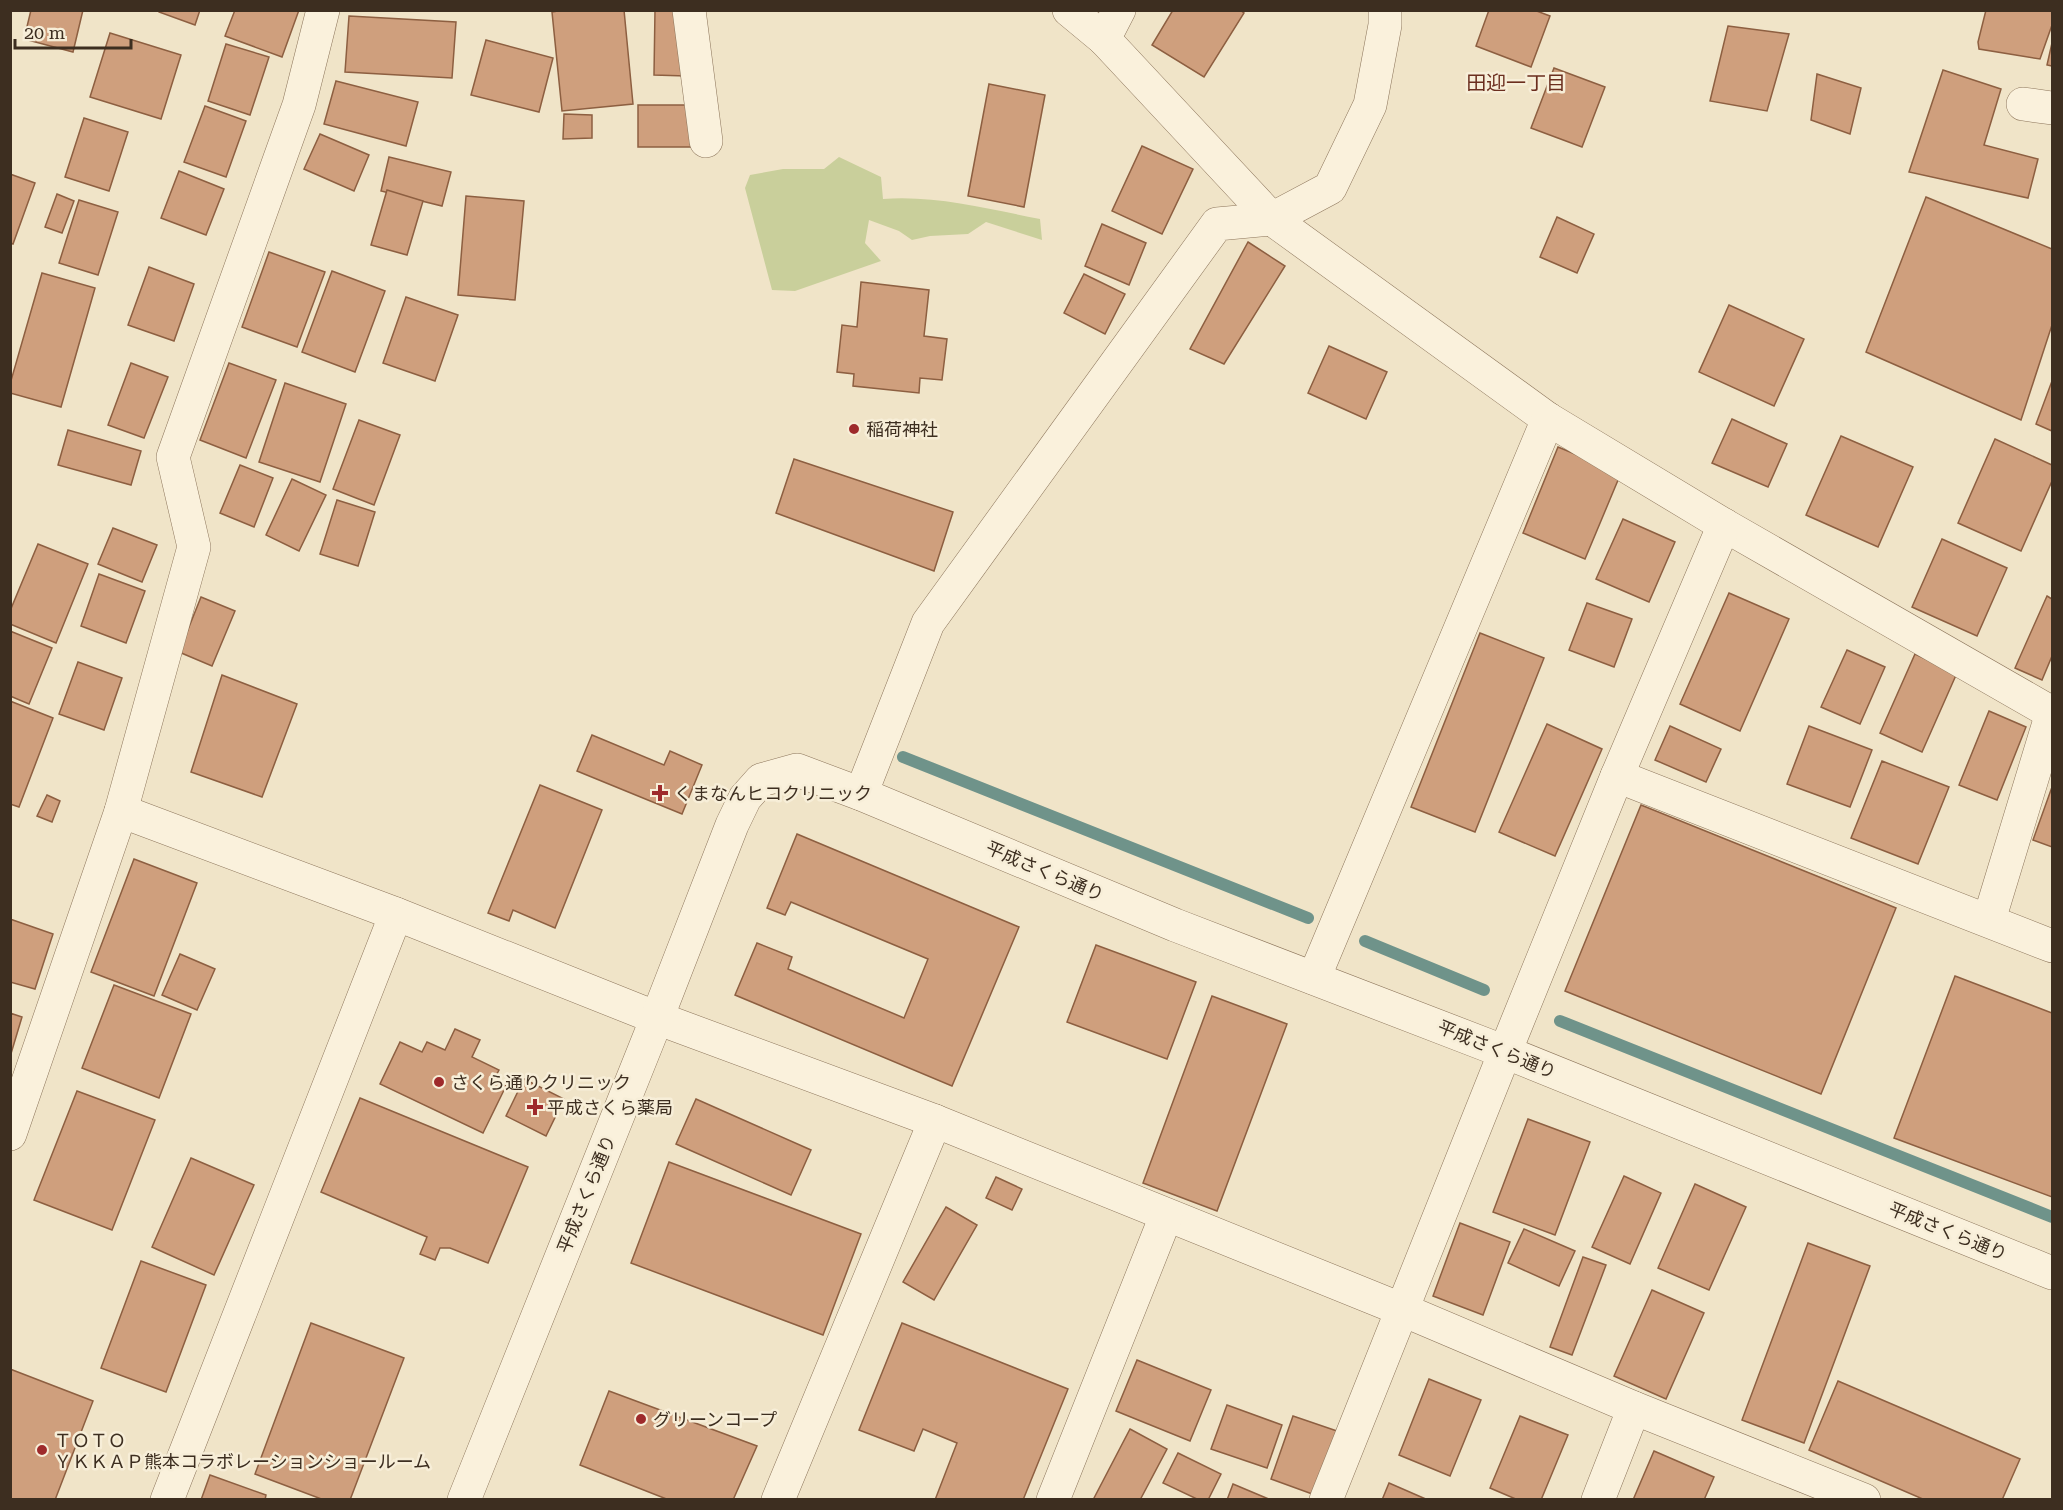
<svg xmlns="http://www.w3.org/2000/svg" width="2063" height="1510" font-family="'Roboto Serif','Noto Sans JP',serif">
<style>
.green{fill:#c9cf9b}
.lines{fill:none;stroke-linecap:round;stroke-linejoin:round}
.stream{stroke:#6f938a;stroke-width:12}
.building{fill:#cf9f7d;stroke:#8d5f41;stroke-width:1.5}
.minor-casing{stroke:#8d765c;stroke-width:34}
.minor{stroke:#faf1dc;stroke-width:33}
.poi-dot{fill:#9e2a2b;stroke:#f7eed8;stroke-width:2}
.labels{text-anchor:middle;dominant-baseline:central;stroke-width:5;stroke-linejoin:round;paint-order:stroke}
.poi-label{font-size:18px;fill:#3d2e20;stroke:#f7eed8;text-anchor:start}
.street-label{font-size:18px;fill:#3d2e20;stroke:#f7eed8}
.neighbourhood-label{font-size:20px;fill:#6b2e1e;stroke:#f7eed8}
</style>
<rect width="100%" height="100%" fill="#f0e4c8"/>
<path class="green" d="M839 157 881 177 883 199C936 195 988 209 1040 219L1042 240 986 222 968 234 930 236 912 240 899 231 869 220 865 243 881 261 795 291 772 290 745 188 750 175 783 169H824Z"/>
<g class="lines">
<g class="stream">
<polyline points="903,757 1308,918"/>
<polyline points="1365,941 1484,990"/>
<polyline points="1560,1021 2052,1217"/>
</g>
</g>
<g class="building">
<polygon points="31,10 83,10 73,52 24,39"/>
<polygon points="159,10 200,10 195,25 159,12"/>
<polygon points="235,10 299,10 282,57 225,36"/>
<polygon points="564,10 624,10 633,104 562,111 552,12"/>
<polygon points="655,10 681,10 686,76 654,75"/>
<polygon points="1173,10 1240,10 1244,13 1204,77 1152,45"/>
<polygon points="1489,10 1534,10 1550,16 1531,67 1476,46"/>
<polygon points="1986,10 2052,10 2052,25 2040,59 1979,49 1978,42"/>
<polygon points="349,16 456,22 452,78 345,72"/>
<polygon points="1728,26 1789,34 1767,111 1710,101"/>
<polygon points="110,33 181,55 161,119 90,97"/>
<polygon points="486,40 553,58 539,112 471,95"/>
<polygon points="2052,43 2052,66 2047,65"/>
<polygon points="226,44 269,57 250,115 208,101"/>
<polygon points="1554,68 1605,87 1582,147 1531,128"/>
<polygon points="1943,70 2001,89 1984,145 2038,159 2028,198 1909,172"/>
<polygon points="1817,74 1861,88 1850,134 1811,120"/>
<polygon points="336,81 418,102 406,146 324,124"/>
<polygon points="989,84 1045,95 1024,207 968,196"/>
<rect x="638" y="105" width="56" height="42"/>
<polygon points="205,106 246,121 226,177 184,162"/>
<polygon points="564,114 592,115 592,138 563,139"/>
<polygon points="84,118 128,132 109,191 65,177"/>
<polygon points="320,134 369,155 354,191 304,169"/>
<polygon points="1142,146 1193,169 1162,234 1112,211"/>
<polygon points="389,157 451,172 442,206 381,191"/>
<polygon points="179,171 224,189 206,235 161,218"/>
<polygon points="10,174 35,183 13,244 10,243"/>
<polygon points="387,190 423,201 407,255 371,245"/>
<polygon points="57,194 74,201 62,233 45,227"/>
<polygon points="466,196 524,201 515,300 458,295"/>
<polygon points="1926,197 2052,249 2052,325 2021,420 1866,352"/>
<polygon points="79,200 118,212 98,275 59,263"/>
<polygon points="1557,217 1594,234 1577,273 1540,257"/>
<polygon points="1102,224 1146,243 1129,285 1085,266"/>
<polygon points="1248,242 1285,266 1224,364 1190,349"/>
<polygon points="269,252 325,272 297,347 242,327"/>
<polygon points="149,267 194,284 174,341 128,325"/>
<polygon points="332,271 385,291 355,372 302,352"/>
<polygon points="42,273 95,288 61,407 10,393 10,384"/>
<polygon points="1084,274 1125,294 1105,334 1064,313"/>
<polygon points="861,282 929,290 924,336 947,339 942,380 920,378 919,393 853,386 854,374 837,372 842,325 857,327"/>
<polygon points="406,297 458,315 435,381 383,363"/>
<polygon points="1729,305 1804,339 1774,406 1699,372"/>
<polygon points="1329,346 1387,372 1366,419 1308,393"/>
<polygon points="131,363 168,377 144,438 108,425"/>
<polygon points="229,363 276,380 246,458 200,440"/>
<polygon points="2052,381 2052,431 2036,424"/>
<polygon points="285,383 346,404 320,482 259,462"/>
<polygon points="1732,419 1787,444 1768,487 1712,463"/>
<polygon points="359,420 400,435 374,505 333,489"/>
<polygon points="68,430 141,451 131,485 58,465"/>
<polygon points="1841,436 1913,467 1878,547 1806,515"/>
<polygon points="1995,439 2052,465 2052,481 2021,551 1958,523"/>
<polygon points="1558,447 1621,473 1585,559 1523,533"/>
<polygon points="794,459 953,512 934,571 776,513"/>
<polygon points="240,465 273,478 254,527 220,513"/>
<polygon points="292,479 326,495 299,551 266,535"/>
<polygon points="337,500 375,512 358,566 320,554"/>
<polygon points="1623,519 1675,542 1649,602 1596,579"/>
<polygon points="113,528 157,545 142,582 98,564"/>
<polygon points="1942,539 2007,568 1977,636 1912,607"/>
<polygon points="38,544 88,564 56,643 10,624 10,611"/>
<polygon points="99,574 145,591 126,643 81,626"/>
<polygon points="1729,593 1789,619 1740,731 1680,704"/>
<polygon points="2047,596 2052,599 2052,656 2042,680 2015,668"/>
<polygon points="201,597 235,611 212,666 179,652"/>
<polygon points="1587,603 1632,619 1614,667 1569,650"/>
<polygon points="10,631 52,648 29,704 10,696"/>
<polygon points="1480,633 1544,658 1475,832 1411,807"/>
<polygon points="1847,650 1885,667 1860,724 1821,707"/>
<polygon points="1915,654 1957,673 1922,752 1880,733"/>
<polygon points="78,662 122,678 104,730 59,714"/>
<polygon points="222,675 297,704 262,797 191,772"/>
<polygon points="10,701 53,718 19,807 10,804"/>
<polygon points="1989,711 2026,727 1997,800 1959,785"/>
<polygon points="1547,724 1602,749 1555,856 1499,832"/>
<polygon points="1670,726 1721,749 1706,782 1655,760"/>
<polygon points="1809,726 1872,750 1850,807 1787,784"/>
<polygon points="592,735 664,765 670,751 702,765 682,814 577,771"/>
<polygon points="1882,761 1949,787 1918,864 1851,838"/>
<polygon points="540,785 602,810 555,928 513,910 509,921 488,913"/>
<polygon points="2052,787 2052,847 2033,840"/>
<polygon points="47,795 60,801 52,822 37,816"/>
<polygon points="1641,805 1896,908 1821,1094 1565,991"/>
<polygon points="797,834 1019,927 952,1086 735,995 757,943 792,957 788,969 904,1018 928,959 791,902 785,915 767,908"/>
<polygon points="134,859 197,883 154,996 91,972"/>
<polygon points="10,919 53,934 35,989 10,982"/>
<polygon points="1096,945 1196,982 1167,1059 1067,1022"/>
<polygon points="180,954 215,969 197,1010 162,995"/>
<polygon points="1955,976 2052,1013 2052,1197 1894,1138"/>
<polygon points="114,985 191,1014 159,1098 82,1068"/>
<polygon points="1212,996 1287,1024 1217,1211 1143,1183"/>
<polygon points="10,1013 22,1017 10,1057"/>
<polygon points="455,1029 480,1040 472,1057 499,1070 493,1081 506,1086 483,1133 380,1084 400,1042 422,1052 427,1042 445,1050"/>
<polygon points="524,1079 564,1099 546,1136 506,1116"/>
<polygon points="77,1091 155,1120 112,1230 34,1200"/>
<polygon points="360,1098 528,1167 488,1263 450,1248 440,1248 435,1260 420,1254 427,1237 321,1192"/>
<polygon points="696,1099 811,1150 791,1195 676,1144"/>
<polygon points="1528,1119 1590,1142 1555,1235 1493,1212"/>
<polygon points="191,1158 254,1185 214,1275 152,1247"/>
<polygon points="669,1162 861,1234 823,1335 631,1263"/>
<polygon points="1624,1176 1661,1193 1630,1264 1592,1247"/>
<polygon points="996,1177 1022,1189 1012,1210 986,1198"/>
<polygon points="1695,1184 1746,1207 1709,1290 1658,1268"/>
<polygon points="946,1207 977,1225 934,1300 903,1282"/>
<polygon points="1460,1223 1510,1242 1483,1315 1433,1296"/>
<polygon points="1524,1229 1575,1251 1559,1286 1508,1263"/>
<polygon points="1808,1243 1870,1266 1804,1443 1742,1420"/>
<polygon points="1583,1257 1606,1265 1572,1355 1550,1347"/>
<polygon points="141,1261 206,1285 166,1392 101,1368"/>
<polygon points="1652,1290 1704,1313 1666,1399 1614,1376"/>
<polygon points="311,1323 404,1358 350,1500 324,1500 255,1474"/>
<polygon points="902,1323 1068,1389 1023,1500 935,1500 957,1443 923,1429 914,1451 859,1430"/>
<polygon points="1137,1360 1211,1390 1190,1441 1116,1411"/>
<polygon points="10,1369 93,1401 55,1500 10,1500"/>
<polygon points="1429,1379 1481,1400 1450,1476 1399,1455"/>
<polygon points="1838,1381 2020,1459 2002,1500 1925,1500 1809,1450"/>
<polygon points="609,1391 757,1446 733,1500 669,1500 580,1465"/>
<polygon points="1227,1405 1282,1425 1267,1468 1211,1449"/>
<polygon points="1293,1416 1337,1431 1315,1495 1271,1479"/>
<polygon points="1520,1416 1568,1435 1541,1500 1518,1500 1490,1488"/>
<polygon points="1130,1429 1167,1449 1140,1500 1093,1500"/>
<polygon points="1654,1451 1714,1477 1704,1500 1633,1500"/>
<polygon points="1178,1453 1221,1474 1208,1500 1199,1500 1163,1483"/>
<polygon points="210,1475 266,1495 265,1500 201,1500"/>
<polygon points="1389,1483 1428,1500 1382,1500"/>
<polygon points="1233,1484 1271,1500 1227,1500"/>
</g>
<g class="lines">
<defs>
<g id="minor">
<polyline points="689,10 706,141"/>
<polyline points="1069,10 1104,39 1272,219 1548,419 1724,525 2052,713"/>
<polyline points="1104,39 1119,10"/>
<polyline points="2023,104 2052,108"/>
<polyline points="1617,776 2052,946"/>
<polyline points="861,794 928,623 1217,224 1272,219 1330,188 1370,105 1385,25 1385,10"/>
<polyline points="121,811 396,914 657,1018 935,1121 1403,1310 1634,1408 1864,1500"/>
<polyline points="1989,920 2052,713"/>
<polyline points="1314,978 1548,419"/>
<polyline points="10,1134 121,811 194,547 173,457 299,105 323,10"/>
<polyline points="167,1500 396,914"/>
<polyline points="464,1500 657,1018 732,825 745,798 761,780 797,770 861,794 1175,925 1505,1052 2052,1273"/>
<polyline points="778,1500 935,1121"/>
<polyline points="1053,1500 1166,1216"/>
<polyline points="1326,1500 1505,1052 1617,776 1724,525"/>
<polyline points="1598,1500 1634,1408"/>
</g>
</defs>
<use href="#minor" class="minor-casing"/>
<use href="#minor" class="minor"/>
</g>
<g class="poi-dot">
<circle cx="854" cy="429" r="6"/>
<path d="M657 784h6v6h6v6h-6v6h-6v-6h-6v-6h6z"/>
<circle cx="439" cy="1082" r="6"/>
<path d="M532 1098h6v6h6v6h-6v6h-6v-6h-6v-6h6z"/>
<circle cx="641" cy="1419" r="6"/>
<circle cx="42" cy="1450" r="6"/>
</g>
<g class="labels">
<g class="poi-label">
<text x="866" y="429">稲荷神社</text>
<text x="674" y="793">くまなんヒコクリニック</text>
<text x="451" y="1082">さくら通りクリニック</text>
<text x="547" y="1107">平成さくら薬局</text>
<text x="653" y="1419">グリーンコープ</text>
<text x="54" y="1440">ＴＯＴＯ<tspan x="54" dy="21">ＹＫＫＡＰ熊本コラボレーションショールーム</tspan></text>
</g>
<g class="street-label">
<text transform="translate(1045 871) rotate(23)">平成さくら通り</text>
<text transform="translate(1497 1049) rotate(22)">平成さくら通り</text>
<text transform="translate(586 1194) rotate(-68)">平成さくら通り</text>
<text transform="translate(1948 1231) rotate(22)">平成さくら通り</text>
</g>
<g class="neighbourhood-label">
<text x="1516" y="83">田迎一丁目</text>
</g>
</g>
<rect width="2063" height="1510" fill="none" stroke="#3d2e20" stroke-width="24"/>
<path d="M15 39v9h116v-9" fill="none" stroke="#3d2e20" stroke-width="3"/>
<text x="24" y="39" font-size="18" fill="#3d2e20" stroke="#f7eed8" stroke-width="4.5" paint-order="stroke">20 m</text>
</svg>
